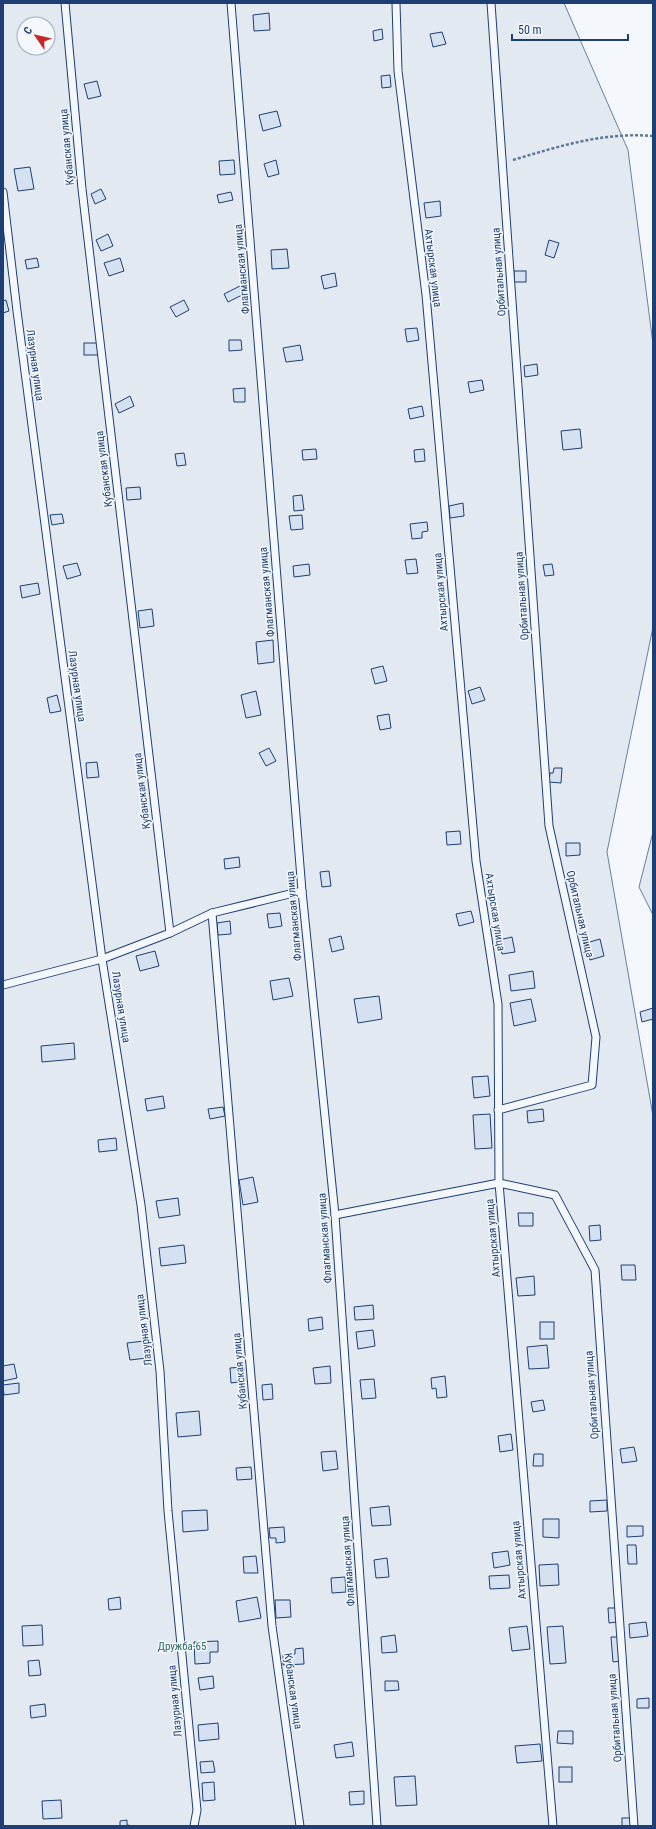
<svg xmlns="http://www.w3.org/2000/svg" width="656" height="1829" font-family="'Roboto Condensed',sans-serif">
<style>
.green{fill:#e3e9f0;stroke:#687fa3;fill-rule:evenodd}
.building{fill:#d5e0f0;stroke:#1d3f73}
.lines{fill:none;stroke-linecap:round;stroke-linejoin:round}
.service-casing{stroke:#1d3f73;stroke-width:9}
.path{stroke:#5e769c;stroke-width:2.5;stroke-dasharray:3 2;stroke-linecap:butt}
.service{stroke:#f4f7fb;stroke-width:7}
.labels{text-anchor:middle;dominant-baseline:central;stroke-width:3;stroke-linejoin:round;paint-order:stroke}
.street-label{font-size:11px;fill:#1d3f73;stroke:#f4f7fb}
.park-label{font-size:11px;fill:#2c6c60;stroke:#f4f7fb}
</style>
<rect width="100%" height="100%" fill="#f4f7fb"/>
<g class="green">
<path d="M3 3H564L628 150 653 344V627L607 852 653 1116V1826H3ZM24 24H48V48H24Z"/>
<polygon points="653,832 653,915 639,887"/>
</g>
<g class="building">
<polygon points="269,13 270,30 254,31 253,15"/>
<polygon points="382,29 383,39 374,41 373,31"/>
<polygon points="442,32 446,44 433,47 430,34"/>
<polygon points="390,75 391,87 382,88 381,76"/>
<polygon points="97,81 101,96 88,99 84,84"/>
<polygon points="277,111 281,126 263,131 259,115"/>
<polygon points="234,160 235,174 220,175 219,161"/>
<polygon points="276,160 279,174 268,177 264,164"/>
<polygon points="30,167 34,189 18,191 14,169"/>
<polygon points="101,189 106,199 95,204 91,194"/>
<polygon points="231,192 233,200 219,203 217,195"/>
<polygon points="440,201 441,216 426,218 424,203"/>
<polygon points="108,234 113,246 101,251 96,240"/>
<polygon points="549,240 559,243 554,258 545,255"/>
<polygon points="287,249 289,268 272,269 271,250"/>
<polygon points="37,258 39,267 27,269 25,260"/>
<polygon points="120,258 124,271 109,276 104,263"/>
<rect x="514" y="271" width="12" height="11"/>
<polygon points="335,273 337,286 324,289 321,276"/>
<polygon points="240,286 244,294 228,302 224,294"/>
<polygon points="6,300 9,311 3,313 3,301"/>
<polygon points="184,300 189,310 176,317 170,307"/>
<polygon points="417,328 419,340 407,342 405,329"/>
<polygon points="229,340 241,340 242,350 229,351"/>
<rect x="84" y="343" width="14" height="12"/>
<polygon points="300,345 303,360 286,362 283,348"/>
<polygon points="537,364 538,375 525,377 524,366"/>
<polygon points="482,380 484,390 470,393 468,382"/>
<polygon points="245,388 245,402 234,402 233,389"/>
<polygon points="130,396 134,406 119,413 115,404"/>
<polygon points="422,406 424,416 410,419 408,409"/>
<polygon points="580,429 582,448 563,450 561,431"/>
<polygon points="316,449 317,459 303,460 302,450"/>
<polygon points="424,449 425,461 415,462 414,450"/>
<polygon points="184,453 186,465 177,466 175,454"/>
<polygon points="140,487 141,499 127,500 126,488"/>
<polygon points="302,495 304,510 294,511 293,496"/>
<polygon points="463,503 464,516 450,518 449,506"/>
<polygon points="62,514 64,523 52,525 50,515"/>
<polygon points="302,515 303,529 291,530 289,516"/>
<polygon points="427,522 428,531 422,532 422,538 412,539 410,524"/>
<polygon points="416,559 418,573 407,574 405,560"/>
<polygon points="77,563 81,575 67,579 63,566"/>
<polygon points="309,564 310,575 294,577 293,566"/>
<polygon points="552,564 554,575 545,576 543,565"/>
<polygon points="38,583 40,594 22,598 20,586"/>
<polygon points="152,609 154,626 140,628 138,611"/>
<polygon points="273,640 274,662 258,664 256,642"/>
<polygon points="383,666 387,681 375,684 371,669"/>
<polygon points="480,687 485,700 472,704 468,691"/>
<polygon points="256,691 261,715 246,718 241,695"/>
<polygon points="57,695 61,711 50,713 47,698"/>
<polygon points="389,714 391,728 380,730 377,716"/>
<polygon points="269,748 276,761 266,766 259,753"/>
<polygon points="97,762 99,777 87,778 86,763"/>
<polygon points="554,768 562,768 561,783 549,782 550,773 553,773"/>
<polygon points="460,831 461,844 447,845 446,832"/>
<polygon points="566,843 580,843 580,855 566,856"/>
<polygon points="239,857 240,867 225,869 224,859"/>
<polygon points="329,871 331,886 322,887 320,872"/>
<polygon points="471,911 474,922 459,926 456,914"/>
<polygon points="280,913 282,926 269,928 267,914"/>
<polygon points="230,921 231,934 218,935 217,923"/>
<polygon points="341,936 344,949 332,952 329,939"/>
<polygon points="512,937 515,952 502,954 499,940"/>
<polygon points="600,939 604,956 590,960 586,943"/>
<polygon points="155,951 159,966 140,971 136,956"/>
<polygon points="533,971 535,988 511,991 509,975"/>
<polygon points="289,978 293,996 273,1000 270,981"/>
<polygon points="379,996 382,1019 358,1023 354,999"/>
<polygon points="531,999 536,1021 514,1026 510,1003"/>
<polygon points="653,1008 653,1019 642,1022 640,1012"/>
<polygon points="74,1043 75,1059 42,1062 41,1046"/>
<polygon points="488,1076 490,1096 474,1098 472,1077"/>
<polygon points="163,1096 165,1108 147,1111 145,1099"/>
<polygon points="223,1107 225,1116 210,1119 208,1109"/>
<polygon points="543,1109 544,1121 528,1123 527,1111"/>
<polygon points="490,1114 492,1148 475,1149 473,1115"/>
<polygon points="116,1138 117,1150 99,1152 98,1140"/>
<polygon points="253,1177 258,1202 243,1205 239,1180"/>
<polygon points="178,1198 180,1215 159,1218 156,1201"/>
<polygon points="518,1213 533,1213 533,1226 519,1226"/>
<polygon points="600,1225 601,1240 590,1241 589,1226"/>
<polygon points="184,1245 186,1263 161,1266 159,1248"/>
<polygon points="621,1265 635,1265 636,1280 622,1280"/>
<polygon points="534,1276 535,1295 518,1296 516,1278"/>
<polygon points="373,1305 374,1319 355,1320 354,1307"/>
<polygon points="322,1317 323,1329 309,1331 308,1319"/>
<rect x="540" y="1322" width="14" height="17"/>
<polygon points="373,1330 375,1346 358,1349 356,1332"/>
<polygon points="144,1341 147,1358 130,1360 127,1343"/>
<polygon points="547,1345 549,1368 529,1369 527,1347"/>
<polygon points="14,1364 17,1378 3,1381 3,1366"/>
<polygon points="330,1366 331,1383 315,1384 313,1368"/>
<polygon points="244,1367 245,1381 231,1383 230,1368"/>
<polygon points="445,1376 447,1397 437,1398 436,1388 432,1389 431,1378"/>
<polygon points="374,1379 376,1398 362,1399 360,1380"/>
<polygon points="19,1383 19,1393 4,1395 3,1385"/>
<polygon points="272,1384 273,1399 263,1400 262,1385"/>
<polygon points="543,1400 545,1410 533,1412 531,1402"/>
<polygon points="199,1411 201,1435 178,1437 176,1413"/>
<polygon points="511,1434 513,1450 500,1452 498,1436"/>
<polygon points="634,1447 637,1461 622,1463 620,1449"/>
<polygon points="336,1451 338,1469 323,1471 321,1452"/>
<polygon points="534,1454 543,1454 543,1466 533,1466"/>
<polygon points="251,1467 252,1479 237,1480 236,1468"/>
<polygon points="607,1500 607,1511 590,1512 590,1501"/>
<polygon points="389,1506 391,1525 372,1526 370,1508"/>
<polygon points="207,1510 208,1530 183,1532 182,1511"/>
<polygon points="543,1519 559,1519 559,1538 543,1537"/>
<polygon points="627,1526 643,1526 643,1536 627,1537"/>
<polygon points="284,1527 285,1542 276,1543 276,1538 270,1538 269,1528"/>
<polygon points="627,1545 636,1545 637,1564 628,1564"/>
<polygon points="508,1551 510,1565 494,1568 492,1553"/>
<polygon points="256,1556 258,1573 244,1573 243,1557"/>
<polygon points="387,1558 389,1577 376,1578 374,1560"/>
<polygon points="558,1564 559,1585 540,1586 539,1565"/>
<polygon points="509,1575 510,1588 490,1589 489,1576"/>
<polygon points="345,1577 346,1592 332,1593 331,1578"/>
<polygon points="120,1597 121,1609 109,1610 108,1599"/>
<polygon points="257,1597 261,1618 239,1622 236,1601"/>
<polygon points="275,1600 290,1600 291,1617 276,1618"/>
<polygon points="608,1608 616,1608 617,1622 609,1623"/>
<polygon points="646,1622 648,1636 630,1638 629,1624"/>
<polygon points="42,1625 43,1645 23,1646 22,1626"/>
<polygon points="527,1626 530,1649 512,1651 509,1628"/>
<polygon points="563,1626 566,1663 550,1664 547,1627"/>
<polygon points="395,1635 397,1652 382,1653 381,1637"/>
<polygon points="611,1637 619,1637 621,1661 613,1662"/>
<polygon points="218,1641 218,1652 210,1652 210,1663 195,1664 194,1642"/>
<polygon points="303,1648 304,1664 283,1665 283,1655 295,1654 295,1649"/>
<polygon points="39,1660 41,1675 29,1676 28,1661"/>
<polygon points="213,1676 214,1688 200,1690 198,1678"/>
<polygon points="385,1681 398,1681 399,1690 385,1691"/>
<polygon points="649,1698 649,1708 637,1708 637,1699"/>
<polygon points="45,1704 46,1716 31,1718 30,1706"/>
<polygon points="218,1723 219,1739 199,1741 198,1725"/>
<polygon points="558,1731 573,1731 573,1744 557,1743"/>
<polygon points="352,1742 354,1756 336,1758 334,1745"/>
<polygon points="540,1744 542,1761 517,1763 515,1746"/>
<polygon points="213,1761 215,1772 201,1773 200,1762"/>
<rect x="559" y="1767" width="13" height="15"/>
<polygon points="415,1776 417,1805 396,1806 394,1777"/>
<polygon points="214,1782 215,1800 203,1801 202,1783"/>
<polygon points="364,1791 364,1804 350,1805 349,1792"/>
<polygon points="61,1800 62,1818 43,1819 42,1801"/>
<rect x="622" y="1818" width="9" height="8"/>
<polygon points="127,1820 127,1825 134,1826 120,1826 120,1821"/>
</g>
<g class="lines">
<defs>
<g id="service">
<polyline points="65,3 82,189 170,933"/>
<polyline points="231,3 302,891 335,1215 377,1826"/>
<polyline points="396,3 398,71 426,295 476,861 498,1004 499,1183 553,1826"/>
<polyline points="491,3 549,826 596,1037 592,1085 498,1110"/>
<polyline points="3,192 17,311 102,959 141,1205 160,1371 168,1511 197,1810 194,1826"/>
<polyline points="212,913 272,1626 300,1826"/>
<polyline points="3,985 102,959 170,933 212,913 302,891"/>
<polyline points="335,1215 499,1183 555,1195 595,1270 634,1826"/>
</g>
</defs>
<use href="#service" class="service-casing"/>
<path class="path" d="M513 160C560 146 603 132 653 136"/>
<use href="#service" class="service"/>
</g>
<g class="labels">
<g class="street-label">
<text transform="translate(67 147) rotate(-95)">Кубанская улица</text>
<text transform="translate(433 268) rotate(83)">Ахтырская улица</text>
<text transform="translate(242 269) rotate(-95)">Флагманская улица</text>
<text transform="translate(499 272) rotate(-94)">Орбитальная улица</text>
<text transform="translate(35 365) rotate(82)">Лазурная улица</text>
<text transform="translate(104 469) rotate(-97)">Кубанская улица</text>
<text transform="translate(267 592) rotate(-95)">Флагманская улица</text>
<text transform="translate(441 592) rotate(-95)">Ахтырская улица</text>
<text transform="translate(522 596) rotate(-94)">Орбитальная улица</text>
<text transform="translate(77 686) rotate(82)">Лазурная улица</text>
<text transform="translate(142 791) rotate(-97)">Кубанская улица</text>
<text transform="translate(495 912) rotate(81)">Ахтырская улица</text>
<text transform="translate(580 914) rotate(77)">Орбитальная улица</text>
<text transform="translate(294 916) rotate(-95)">Флагманская улица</text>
<text transform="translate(121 1007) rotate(81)">Лазурная улица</text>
<text transform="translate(325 1238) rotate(-94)">Флагманская улица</text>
<text transform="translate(493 1238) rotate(-95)">Ахтырская улица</text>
<text transform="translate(144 1330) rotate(-97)">Лазурная улица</text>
<text transform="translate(240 1371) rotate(-95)">Кубанская улица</text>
<text transform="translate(592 1395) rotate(-94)">Орбитальная улица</text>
<text transform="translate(519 1560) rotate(-95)">Ахтырская улица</text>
<text transform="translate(348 1561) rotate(-94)">Флагманская улица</text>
<text transform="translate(293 1691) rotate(82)">Кубанская улица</text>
<text transform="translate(175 1701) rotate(-95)">Лазурная улица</text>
<text transform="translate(615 1718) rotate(-94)">Орбитальная улица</text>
</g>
<g class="park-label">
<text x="182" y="1646">Дружба-65</text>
</g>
</g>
<rect width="656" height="1829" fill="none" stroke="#1d3f73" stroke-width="8"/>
<g transform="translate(36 36) rotate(304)"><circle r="19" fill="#f4f7fb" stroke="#9eadc5"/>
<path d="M0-3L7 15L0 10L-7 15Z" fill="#c62828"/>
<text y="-6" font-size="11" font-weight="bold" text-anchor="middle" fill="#1d3f73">С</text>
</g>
<path d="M512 34v6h116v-6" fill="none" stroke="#1d3f73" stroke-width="2"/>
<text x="518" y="34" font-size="12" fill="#1d3f73" stroke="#f4f7fb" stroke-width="3" paint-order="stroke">50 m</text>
</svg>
